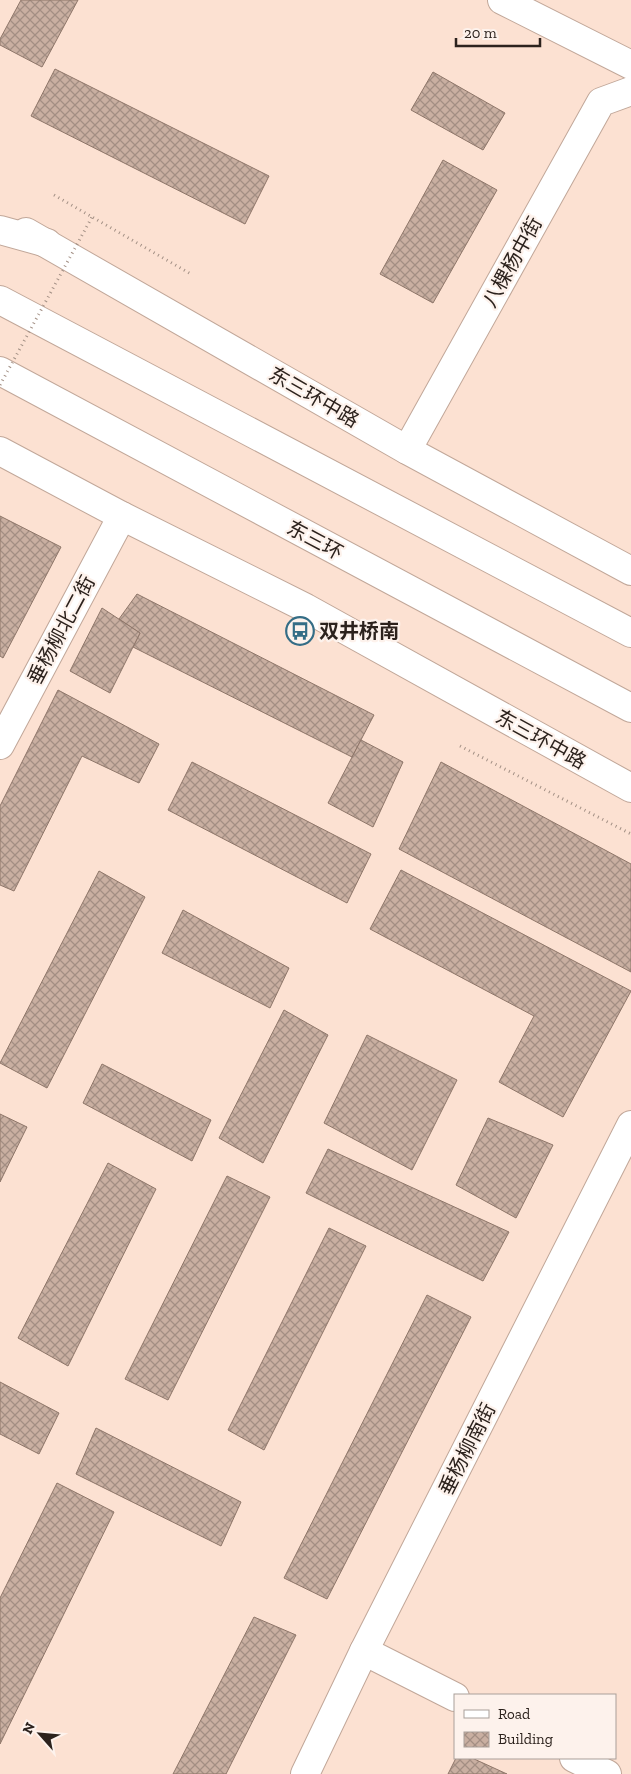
<svg xmlns="http://www.w3.org/2000/svg" width="631" height="1774" font-family="'Zilla Slab','Noto Sans SC',serif">
<style>
.building{fill:url(#building-cross-hatch);stroke:#8e7669}
.lines{fill:none;stroke-linecap:round;stroke-linejoin:round}
.minor-casing{stroke:#c1a799;stroke-width:30}
.highway-casing{stroke:#c1a799;stroke-width:30}
.path{stroke:#a39085;stroke-width:3;stroke-dasharray:1 4;stroke-linecap:butt}
.minor{stroke:#fff;stroke-width:28}
.highway{stroke:#fff;stroke-width:28}
.path-bridge{stroke:#a39085;stroke-width:3;stroke-dasharray:1 4;stroke-linecap:butt}
.labels{text-anchor:middle;dominant-baseline:central;stroke-width:4.5;stroke-linejoin:round;paint-order:stroke}
.street-label{font-size:20px;fill:#2c221d;stroke:#fdf2ec}
.poi-label{font-size:20px;font-weight:bold;fill:#2c221d;stroke:#fdf2ec;text-anchor:start}
</style>
<defs>
<pattern id="building-cross-hatch" width="8" height="8" patternUnits="userSpaceOnUse" patternTransform="scale(1.25)"><rect width="8" height="8" fill="#c9afa1"/><path d="M0 0l8 8M0 8l8-8" fill="none" stroke="#a38e83"/></pattern>
</defs>
<rect width="100%" height="100%" fill="#fce1d2"/>
<g class="building">
<polygon points="21,0 78,0 42,67 0,45 0,39"/>
<polygon points="55,69 269,176 245,224 31,116"/>
<polygon points="433,72 505,113 483,150 411,110"/>
<polygon points="443,160 497,190 433,303 380,274"/>
<polygon points="0,516 61,547 3,658 0,656"/>
<polygon points="137,594 374,715 352,757 133,647 140,633 119,619"/>
<polygon points="102,608 140,633 110,693 70,671"/>
<polygon points="58,690 159,744 139,783 82,756 14,891 0,885 0,806"/>
<polygon points="361,740 403,762 373,827 328,803"/>
<polygon points="192,762 371,854 347,903 168,810"/>
<polygon points="441,762 631,864 631,972 399,849"/>
<polygon points="401,870 631,991 563,1117 499,1082 534,1016 370,929"/>
<polygon points="99,871 145,897 47,1088 0,1063"/>
<polygon points="183,910 289,968 270,1008 162,953"/>
<polygon points="284,1010 328,1035 263,1163 219,1138"/>
<polygon points="367,1035 457,1080 412,1170 324,1123"/>
<polygon points="102,1064 211,1120 192,1161 83,1103"/>
<polygon points="0,1114 27,1127 0,1182"/>
<polygon points="488,1118 553,1145 516,1218 456,1185"/>
<polygon points="328,1149 509,1232 483,1281 306,1193"/>
<polygon points="108,1163 156,1189 68,1366 18,1338"/>
<polygon points="227,1176 270,1197 168,1400 125,1379"/>
<polygon points="329,1228 366,1246 264,1450 228,1430"/>
<polygon points="427,1295 471,1317 327,1599 284,1578"/>
<polygon points="0,1382 59,1413 39,1454 0,1434"/>
<polygon points="96,1428 241,1502 221,1546 76,1474"/>
<polygon points="57,1483 114,1512 0,1744 0,1598"/>
<polygon points="254,1617 296,1635 226,1774 173,1774"/>
<polygon points="456,1758 472,1758 507,1774 448,1774"/>
</g>
<g class="lines">
<defs>
<g id="minor">
<polyline points="502,0 631,65"/>
<polyline points="26,232 407,450 631,571"/>
<polyline points="407,450 601,102 631,91"/>
<polyline points="0,451 122,516 306,608 631,788"/>
<polyline points="0,745 122,516"/>
<polyline points="364,1651 455,1697"/>
<polyline points="574,1758 607,1774"/>
<polyline points="305,1774 364,1651 631,1125"/>
</g>
<g id="highway">
<polyline points="0,230 47,243"/>
<polyline points="0,300 631,633"/>
<polyline points="0,371 631,708"/>
</g>
</defs>
<use href="#minor" class="minor-casing"/>
<use href="#highway" class="highway-casing"/>
<g class="path">
<polyline points="54,195 191,274"/>
<polyline points="460,746 631,834"/>
</g>
<use href="#minor" class="minor"/>
<use href="#highway" class="highway"/>
<polyline class="path-bridge" points="0,385 92,217"/>
</g>
<defs>
<symbol id="bus-ring" viewBox="-11 -11 22 22"><circle r="9.5" fill="#fdf2ec" stroke="#346d86" stroke-width="1.5"/><path d="M-5-6H5V4H4V6H2V4H-2V6H-4V4H-5ZM-3.5-4V0h7V-4ZM-3.5 1.2v1.5H-2V1.2ZM2 1.2v1.5H3.5V1.2Z" fill="#346d86"/></symbol>
</defs>
<g fill-rule="evenodd">
<use href="#bus-ring" x="284" y="615" width="32" height="32"/>
</g>
<g class="labels">
<g class="street-label">
<text transform="translate(512 262) rotate(-61)">八棵杨中街</text>
<text transform="translate(314 397) rotate(30)">东三环中路</text>
<text transform="translate(315 540) rotate(28)">东三环</text>
<text transform="translate(61 630) rotate(-62)">垂杨柳北二街</text>
<text transform="translate(541 739) rotate(29)">东三环中路</text>
<text transform="translate(467 1449) rotate(-63)">垂杨柳南街</text>
</g>
<g class="poi-label">
<text x="319" y="631">双井桥南</text>
</g>
</g>
<rect x="454" y="1694" width="162" height="65" fill="#fdf2ec" stroke="#a99f99"/>
<rect x="464" y="1710" width="25" height="8" fill="#ffffff" stroke="#a99f99"/>
<text x="498" y="1719" font-size="15" fill="#2c221d">Road</text>
<rect x="464" y="1732" width="25" height="15" fill="url(#building-cross-hatch)" stroke="#a99f99"/>
<text x="498" y="1744" font-size="15" fill="#2c221d">Building</text>
<g transform="translate(40 1734) rotate(297)" stroke="#fdf2ec" stroke-width="4" paint-order="stroke">
<path d="M0-4L9 19L0 12L-9 19Z" fill="#2c221d"/>
<text y="-8" font-size="14" font-weight="bold" text-anchor="middle" fill="#2c221d">N</text>
</g>
<path d="M456 38v8h84v-8" fill="none" stroke="#2c221d" stroke-width="2.5"/>
<text x="464" y="38" font-size="15" fill="#2c221d" stroke="#fdf2ec" stroke-width="4" paint-order="stroke">20 m</text>
</svg>
